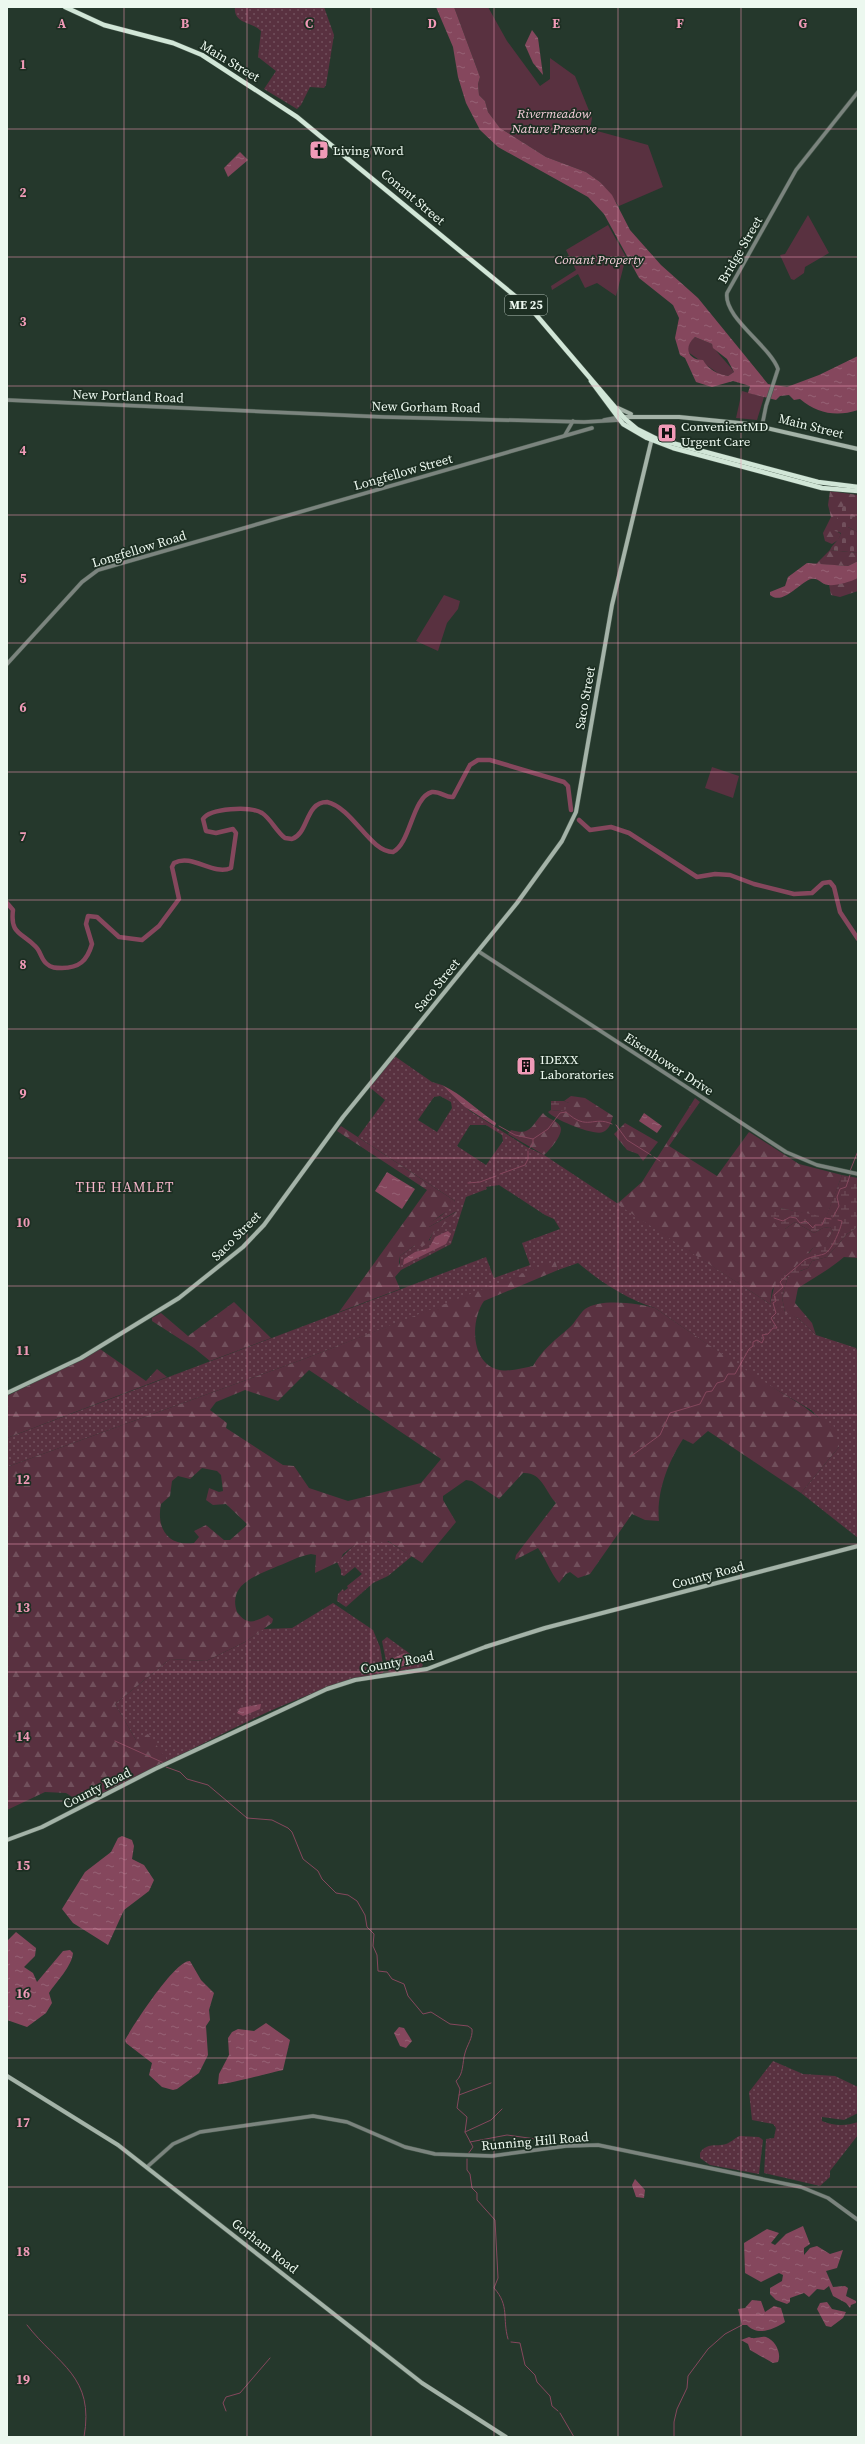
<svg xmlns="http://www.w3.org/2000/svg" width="865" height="2444" font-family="'Source Serif 4',serif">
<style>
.grass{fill:url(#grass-dots);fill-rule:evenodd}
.forest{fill:url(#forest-firs);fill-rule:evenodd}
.wetland{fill:url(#wetland-marsh)}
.cemetery{fill:url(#cemetery-stones)}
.park{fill:#593140}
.water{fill:url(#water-ripples);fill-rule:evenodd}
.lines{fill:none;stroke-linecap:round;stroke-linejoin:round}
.stream{stroke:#85475d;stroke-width:1}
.river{stroke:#85475d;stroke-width:4.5}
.tertiary-casing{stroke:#45574b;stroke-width:4.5}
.secondary-casing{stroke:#45574b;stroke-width:5}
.trunk-casing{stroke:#45574b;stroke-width:5.5}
.tertiary{stroke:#7b847e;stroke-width:3.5}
.secondary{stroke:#a4b3a8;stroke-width:4}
.trunk{stroke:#d1e6d7;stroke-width:4.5}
.grid{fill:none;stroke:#f09ab7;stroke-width:1;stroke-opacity:0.55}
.labels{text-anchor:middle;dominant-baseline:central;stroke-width:3.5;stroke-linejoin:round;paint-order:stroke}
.shield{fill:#1c2e22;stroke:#aebbb2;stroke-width:1}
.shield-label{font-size:12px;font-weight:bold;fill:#ecf8ef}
.street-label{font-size:13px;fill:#ecf8ef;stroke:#1c2e22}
.park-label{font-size:13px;font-style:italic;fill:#f7cfdb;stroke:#1c2e22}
.poi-label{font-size:13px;fill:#ecf8ef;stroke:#1c2e22;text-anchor:start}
.neighbourhood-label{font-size:14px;letter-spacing:1px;fill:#f7b6cb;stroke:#1c2e22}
.grid-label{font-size:13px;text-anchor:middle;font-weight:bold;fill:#f09ab7;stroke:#1c2e22;stroke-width:3.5;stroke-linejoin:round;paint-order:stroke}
</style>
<defs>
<pattern id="grass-dots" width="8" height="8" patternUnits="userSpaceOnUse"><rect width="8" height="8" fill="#593140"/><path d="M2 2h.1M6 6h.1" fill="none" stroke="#71505c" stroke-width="1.8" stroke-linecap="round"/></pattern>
<pattern id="forest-firs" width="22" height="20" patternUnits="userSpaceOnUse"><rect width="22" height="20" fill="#593140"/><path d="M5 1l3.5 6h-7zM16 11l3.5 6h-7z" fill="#71505c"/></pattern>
<pattern id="wetland-marsh" width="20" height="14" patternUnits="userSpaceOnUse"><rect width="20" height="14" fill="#593140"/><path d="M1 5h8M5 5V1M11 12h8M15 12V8" fill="none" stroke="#71505c"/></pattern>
<pattern id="cemetery-stones" width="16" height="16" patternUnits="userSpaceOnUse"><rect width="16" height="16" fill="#593140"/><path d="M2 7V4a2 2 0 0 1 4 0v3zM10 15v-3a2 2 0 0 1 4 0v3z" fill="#71505c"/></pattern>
<pattern id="water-ripples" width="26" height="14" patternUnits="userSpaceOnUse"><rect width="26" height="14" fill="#85475d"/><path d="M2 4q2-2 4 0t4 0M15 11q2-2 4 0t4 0" fill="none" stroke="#966275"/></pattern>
</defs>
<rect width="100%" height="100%" fill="#25382c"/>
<g class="grass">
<path d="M235 7H324L334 35 326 85 324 88 310 87 301 105 297 109 264 89 276 71 258 57 261 31C253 22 233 24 235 7Z"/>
<path d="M393 1055 432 1082 442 1085 470 1111 527 1147 544 1155 770 1304 798 1318 816 1335 856 1348 858 1353V1538L801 1493 839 1447 822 1421 811 1410 753 1376 655 1308C626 1299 601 1282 578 1263L558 1270 555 1262 304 1359 7 1467V1438L486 1257 494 1278 530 1265 522 1243 560 1229 554 1219 545 1215 499 1185 486 1187 487 1189 466 1197 451 1244 401 1270 400 1269V1256L415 1245 430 1240 432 1234 457 1211 429 1227 428 1224 442 1215 455 1201 358 1137 385 1100 368 1086ZM440 1096 451 1102 452 1108 437 1132 418 1120 434 1097ZM470 1125H486L502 1135 503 1141 486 1165 457 1146Z"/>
<polygon points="374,1536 383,1542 387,1541 412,1556 388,1576 373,1583 346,1607 337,1601 338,1594 343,1589 344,1591 348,1588 347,1586 362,1574 355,1567 344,1576 341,1575 341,1570 337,1562 352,1547"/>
<path d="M333 1603 373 1630 380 1647 384 1670 382 1675C305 1687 235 1729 166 1762V1758L136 1740 115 1704 170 1659 206 1661 245 1642 263 1629 292 1628Z"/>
<path d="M387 1637 420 1661 423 1665 421 1668 394 1673 388 1671 382 1641ZM404 1653 411 1656 414 1662 410 1665 394 1670 389 1660Z"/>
<path d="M773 2061 803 2074 835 2076 858 2087V2113L844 2120 822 2117V2121C834 2126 846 2126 858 2122V2135L830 2171V2177L820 2186 764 2173 766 2139 774 2138 776 2128 773 2124 752 2120 749 2092Z"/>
<path d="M739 2136 759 2137 763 2140 759 2174 710 2165 700 2158V2153C707 2142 716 2147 726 2144 730 2143 735 2138 739 2136Z"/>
</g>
<g class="forest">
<polygon points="830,491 858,495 858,532 848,527 833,529 841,534 838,540 832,544 825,541 823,533 831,517 828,505"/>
<polygon points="830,550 858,553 858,561 848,566 816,564"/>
<polygon points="858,578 858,591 840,597 831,595 829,585"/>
<path d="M571 1096 585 1098 613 1116C611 1122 610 1129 603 1132 594 1136 555 1120 548 1112L551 1110 561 1111 569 1103 564 1101Z"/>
<polygon points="695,1098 700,1102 669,1146 717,1176 749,1132 799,1164 842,1175 826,1218 780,1208 785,1229 795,1222 814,1233 823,1228 830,1227 833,1231 823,1247 813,1248 792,1271 786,1271 772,1290 770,1304 617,1204 642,1182"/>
<path d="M543 1113C547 1119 557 1120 560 1126 565 1133 549 1151 544 1155L508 1134 511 1130C531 1136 531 1126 543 1113Z"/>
<polygon points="625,1123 658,1142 643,1161 638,1154 627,1150 614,1134"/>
<polygon points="341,1126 455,1201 452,1207 429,1224 429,1227 458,1211 456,1215 432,1234 427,1244 423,1246 415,1245 400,1256 399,1262 401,1270 395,1277 400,1289 339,1312 427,1190 337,1131"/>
<path d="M858 1227V1258L844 1257C830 1269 814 1278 798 1288L795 1303 812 1323 816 1335 798 1318 785 1313 782 1297 788 1276 808 1268 812 1261 827 1257 847 1234Z"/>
<path d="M555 1261 558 1270 484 1301C471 1319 470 1360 496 1369 508 1373 522 1368 533 1366 542 1350 555 1340 569 1328 575 1323 579 1314 585 1309 600 1298 638 1303 655 1308 703 1341 750 1374 800 1404 812 1411 819 1421 833 1424L839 1447 801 1493 708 1431 693 1444 683 1439C668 1462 656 1493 659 1521L645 1520 632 1514 590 1574 578 1578 570 1572 566 1574 559 1583C550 1572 546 1559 538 1548L515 1560 516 1555 556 1503C545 1491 542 1472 523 1473L499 1499 472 1481 466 1480 443 1496V1500L456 1522 422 1563 388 1541 383 1543 374 1537 352 1547 343 1554 340 1561 315 1573 316 1555 311 1554C299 1556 289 1562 278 1566 259 1575 227 1583 237 1612 247 1626 254 1622 268 1615L273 1619 272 1623 245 1642 206 1661 170 1659 115 1704 136 1740 148 1734 166 1758V1762L82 1803 66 1793 45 1792 7 1810V1467L304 1359ZM309 1370 441 1459 421 1483 348 1501 309 1488 294 1466 283 1465 226 1428 227 1423 210 1410 216 1402 245 1390 278 1401ZM202 1468 217 1471 221 1475 223 1491 219 1492 209 1488 206 1500 213 1505 226 1504 247 1524 246 1526 230 1540H224L206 1525 194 1531 199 1537 194 1543C168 1547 156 1528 161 1504L170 1496 172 1481 178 1476 190 1479Z"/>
<polygon points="234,1302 271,1338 210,1361 194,1348 152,1321 152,1318 161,1313 188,1336"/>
<polygon points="100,1349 146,1381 157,1369 167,1377 7,1438 7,1396"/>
</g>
<g class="wetland">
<polygon points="551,1101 564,1101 569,1103 570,1108 561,1111 551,1110"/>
<polygon points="842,1175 858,1178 858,1227 847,1234 827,1257 812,1261 808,1268 800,1271 798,1275 788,1276 782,1297 785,1313 770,1304 775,1283 786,1271 792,1271 802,1258 803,1254 809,1253 813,1248 823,1246 833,1231 830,1227 823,1228 814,1233 795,1222 785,1229 779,1230 770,1216 780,1208 826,1217"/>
</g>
<path class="cemetery" d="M844 504 856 510 848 527 858 532V553L830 550C833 543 839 541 841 533L832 530Z"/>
<g class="park">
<polygon points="454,7 488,7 507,41 540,86 550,79 550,58 575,76 592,118 590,129 648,145 663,187 619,206 600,182 586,172 546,157 500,128 488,112 485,101 479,95 478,84 480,77"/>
<polygon points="808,215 829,253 805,267 804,273 794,280 791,279 780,255 785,254"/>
<polygon points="608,225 626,257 616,296 597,283 585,288 578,274 552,290 551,286 576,270 566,250"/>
<path d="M695 337 712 344C713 349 729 364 734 372L728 376 719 374 688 352C686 345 689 342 695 337Z"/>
<polygon points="742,391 764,397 757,420 736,418"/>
<polygon points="444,595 460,601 458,609 447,623 438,651 416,641"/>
<polygon points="712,767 739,776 733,798 705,788"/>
</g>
<g class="water">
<path d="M436 7H454L480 77 478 84 479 95 485 101 488 112 500 128 546 157 586 172 600 182 612 195 630 230 661 265 698 298 768 384 787 387 819 375 858 356V410C837 417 818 414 800 399L794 400 789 395 780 396 776 400 748 393 750 386 733 381 712 387 696 382 685 358 680 355 675 338 679 318 673 305 639 278 604 214 588 197 498 147 480 130 466 103 458 77 453 47ZM695 337 712 344 713 348 727 359 734 372 728 376C717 374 708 369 703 360 688 360 683 347 695 337Z"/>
<polygon points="532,30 538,38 543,75 533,63 525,45"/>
<polygon points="240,152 248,160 228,177 224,168"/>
<path d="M858 561V578C850 582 836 586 828 585 821 584 818 577 811 579 800 582 783 606 770 595V592L785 586 788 577 807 563 848 566Z"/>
<path d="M442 1085C463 1095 477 1110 496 1123L495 1126 465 1107Z"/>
<polygon points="644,1113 662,1126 657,1133 639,1121"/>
<polygon points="387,1172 415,1189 402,1209 375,1191"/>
<polygon points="448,1231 451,1234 446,1244 403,1265 404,1259 415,1252 429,1248 435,1237"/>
<polygon points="404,1653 411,1656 412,1664 388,1670 389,1660"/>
<polygon points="261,1704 260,1709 243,1716 237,1713 240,1708"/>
<polygon points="122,1836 132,1840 134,1846 132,1859 144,1865 154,1880 149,1891 124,1910 108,1945 73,1923 62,1909 85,1872 111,1852 118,1838"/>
<path d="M16 1932 36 1948 35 1956 24 1967 33 1973 37 1982 63 1951 70 1950 73 1953C72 1966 57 1981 49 1993L52 2003 46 2013 27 2027 7 2020V1941Z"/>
<path d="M190 1961 201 1980 214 1993 209 2010 210 2020 206 2026 208 2055 199 2073 177 2089 173 2090 162 2087 149 2075 152 2063 126 2043 125 2040C133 2026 175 1960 190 1961Z"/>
<path d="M266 2023 290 2040 283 2070C273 2072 222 2086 218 2084L219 2074 229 2055 228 2038 232 2032 238 2029 254 2031Z"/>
<polygon points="399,2027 404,2028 412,2041 406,2048 400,2046 394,2033"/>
<polygon points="635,2179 645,2190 644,2198 636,2197 632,2185"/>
<polygon points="803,2226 810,2244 804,2248 804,2255 810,2248 817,2246 830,2254 843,2250 837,2268 826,2271 833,2287 845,2286 848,2288 846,2296 856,2301 856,2303 851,2305 850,2308 846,2303 833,2296 829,2286 824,2290 817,2289 809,2297 804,2293 790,2298 790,2302 787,2304 776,2300 770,2294 770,2288 782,2281 783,2275 779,2273 761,2282 745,2273 744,2243 767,2229 779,2233 771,2243 775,2245 786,2234"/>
<path d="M752 2300 761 2301 765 2312 774 2306 781 2308 785 2322C773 2330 757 2336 747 2325H742L738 2309 745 2308Z"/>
<polygon points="827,2302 832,2309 846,2312 843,2318 831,2327 826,2326 817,2309 820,2303"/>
<path d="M749 2337C755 2340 760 2336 766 2337 775 2340 782 2353 778 2362L773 2363 750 2350 748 2344 741 2340Z"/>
</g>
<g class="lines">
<g class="stream">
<polyline points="616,1125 627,1140 651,1155"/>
<path d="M499 1126 515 1135 533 1139 548 1129 560 1113 566 1112C588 1132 593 1115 612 1124"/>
<polyline points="529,1149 533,1144 533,1139"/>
<polyline points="654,1157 660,1161"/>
<polyline points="850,1171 858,1151"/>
<polyline points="500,1174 525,1165 528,1159 528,1151"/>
<polyline points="468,1183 480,1182 496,1176"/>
<polyline points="833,1217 839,1206 837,1197 840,1189 846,1187 850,1175"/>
<polyline points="774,1218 783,1221 790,1217 796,1218 800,1223 806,1221 813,1228 815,1225 822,1225 825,1218 831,1219"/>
<path d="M630 1457 660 1435 670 1413 700 1404 706 1392 712 1391 717 1383 724 1381 728 1374H735L749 1349 753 1346V1342L757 1340 762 1343 764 1338 762 1335 768 1334 773 1328H777L771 1318 776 1313 773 1303 776 1301 774 1295 783 1287 780 1282C787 1274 795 1269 803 1261 808 1257 818 1256 824 1254 831 1252 841 1229 842 1221L838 1220"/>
<polyline points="115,1741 164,1763"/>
<path d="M166 1767 180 1772 187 1779 208 1785 247 1818 272 1820 288 1828 292 1832 303 1859 318 1871 322 1879 336 1893 348 1895 357 1901 365 1915 367 1927 374 1934 373 1946 377 1955 378 1971 387 1972 392 1979 404 1984 408 1996 423 2014 431 2012 450 2024 468 2026 472 2029C473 2038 467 2045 465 2053 462 2063 464 2074 456 2081L460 2089 457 2108 467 2117 465 2132 473 2147 468 2154"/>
<polyline points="459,2095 491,2083"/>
<polyline points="465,2132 491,2120 502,2109"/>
<polyline points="470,2142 507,2135 543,2140"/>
<path d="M467 2159V2170L470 2174 472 2188 477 2193V2200L495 2220 498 2278 494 2288C510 2306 502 2318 508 2339"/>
<path d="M27 2325C58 2365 95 2376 84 2437"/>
<polyline points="511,2342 520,2343 525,2365 535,2375 537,2382 550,2396 552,2406 558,2411"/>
<polyline points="226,2411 223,2403 226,2397 240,2393 270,2358"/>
<polyline points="560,2413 574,2437"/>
<polyline points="674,2437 674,2422 677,2409 687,2388 688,2376 708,2349 725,2334 742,2325"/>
</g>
<g class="river">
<polyline points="579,820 590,830 611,827 629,833 697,877 715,874 730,875 754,884 794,894 812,893 823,883 830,882 834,887 840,912 858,939"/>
<path d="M7 903 13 910C10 934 21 932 35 946 41 951 41 960 47 964 51 968 56 968 62 968 79 968 87 961 92 944L86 924 88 916 97 917 119 937 142 940 159 926 179 899 172 867 174 863C192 853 213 876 231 868L236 833 233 829 216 833 206 831 203 819C210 808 250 806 262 813 271 819 276 831 285 838L292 839C309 833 305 802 327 802 353 808 370 852 393 852 411 843 412 797 432 792 440 791 446 798 453 797L470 765 478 760H490L564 782 568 786 571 810"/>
</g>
<defs>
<g id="tertiary">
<polyline points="7,400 384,417 584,422 620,420"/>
<polyline points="604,420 620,417"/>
<path d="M762 426 766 406 778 369C770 346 723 317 727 293L796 170 858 92"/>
<polyline points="565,435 573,421"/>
<polyline points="7,664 82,582 98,570 592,428"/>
<polyline points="478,951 786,1152 817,1165 858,1174"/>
<polyline points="147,2167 173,2144 200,2132 313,2116 347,2122 405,2147 435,2154 492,2156 566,2146 598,2145 801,2187 828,2198 858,2220"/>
</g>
<g id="secondary">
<polyline points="618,408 631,414"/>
<polyline points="623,417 679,417 749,424 858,449"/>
<polyline points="7,1393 81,1358 179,1298 243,1247 264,1225 343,1117 517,903 562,841 576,812 612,605 652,438"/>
<polyline points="7,1840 42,1827 155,1769 327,1689 355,1680 427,1669 485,1647 545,1628 858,1546"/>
<polyline points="7,2076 118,2145 422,2383 506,2437"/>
</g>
<g id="trunk">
<polyline points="65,7 104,25 173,43 202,55 297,117 532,310 625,419 637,429 657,439 818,482 858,487"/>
<polyline points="591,381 623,424 647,438 673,448 822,488 858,491"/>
</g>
</defs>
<use href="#tertiary" class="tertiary-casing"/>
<use href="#secondary" class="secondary-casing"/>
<use href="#trunk" class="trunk-casing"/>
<use href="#tertiary" class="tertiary"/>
<use href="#secondary" class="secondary"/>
<use href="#trunk" class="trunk"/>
</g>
<path class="grid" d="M124 7V2437M247 7V2437M371 7V2437M494 7V2437M618 7V2437M741 7V2437M7 129H858M7 257H858M7 386H858M7 515H858M7 643H858M7 772H858M7 900H858M7 1029H858M7 1158H858M7 1286H858M7 1415H858M7 1544H858M7 1672H858M7 1801H858M7 1929H858M7 2058H858M7 2187H858M7 2315H858"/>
<defs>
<symbol id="church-square" viewBox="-11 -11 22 22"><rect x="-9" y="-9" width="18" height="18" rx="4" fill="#f09ab7" stroke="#1c2e22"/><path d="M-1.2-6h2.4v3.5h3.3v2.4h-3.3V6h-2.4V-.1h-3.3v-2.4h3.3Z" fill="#111"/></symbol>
<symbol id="hospital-square" viewBox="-11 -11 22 22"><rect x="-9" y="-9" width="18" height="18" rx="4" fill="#f09ab7" stroke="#1c2e22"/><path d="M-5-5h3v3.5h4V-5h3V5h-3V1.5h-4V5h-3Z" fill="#111"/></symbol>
<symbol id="building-square" viewBox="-11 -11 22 22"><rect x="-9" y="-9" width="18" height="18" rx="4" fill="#f09ab7" stroke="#1c2e22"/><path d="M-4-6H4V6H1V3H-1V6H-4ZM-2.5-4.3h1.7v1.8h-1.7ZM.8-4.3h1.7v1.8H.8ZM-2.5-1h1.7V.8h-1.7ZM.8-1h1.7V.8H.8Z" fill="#111"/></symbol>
</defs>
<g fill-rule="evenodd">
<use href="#church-square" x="308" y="139" width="22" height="22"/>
<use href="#hospital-square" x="656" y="422" width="22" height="22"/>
<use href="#building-square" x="515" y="1055" width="22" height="22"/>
</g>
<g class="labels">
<rect class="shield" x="505" y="295" width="42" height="20" rx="3"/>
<g class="shield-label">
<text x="526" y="305">ME 25</text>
</g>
<g class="street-label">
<text transform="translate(230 61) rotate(31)">Main Street</text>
<text transform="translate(413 197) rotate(40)">Conant Street</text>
<text transform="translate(740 250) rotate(-60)">Bridge Street</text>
<text transform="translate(128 396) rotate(2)">New Portland Road</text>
<text transform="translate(426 407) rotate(1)">New Gorham Road</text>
<text transform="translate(811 426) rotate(14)">Main Street</text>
<text transform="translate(403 472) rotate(-16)">Longfellow Street</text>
<text transform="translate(139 549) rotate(-17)">Longfellow Road</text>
<text transform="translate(585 698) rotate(-80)">Saco Street</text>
<text transform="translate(437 985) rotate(-51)">Saco Street</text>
<text transform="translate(669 1064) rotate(33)">Eisenhower Drive</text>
<text transform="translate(236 1236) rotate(-45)">Saco Street</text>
<text transform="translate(708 1575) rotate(-15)">County Road</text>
<text transform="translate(397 1662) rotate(-11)">County Road</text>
<text transform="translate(97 1788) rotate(-27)">County Road</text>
<text transform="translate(535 2141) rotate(-5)">Running Hill Road</text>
<text transform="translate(265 2246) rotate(38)">Gorham Road</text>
</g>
<g class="park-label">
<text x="554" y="113">Rivermeadow<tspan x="554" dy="15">Nature Preserve</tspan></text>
<text x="599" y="259">Conant Property</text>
</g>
<g class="poi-label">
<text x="333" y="150">Living Word</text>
<text x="681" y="426">ConvenientMD<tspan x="681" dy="15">Urgent Care</tspan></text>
<text x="540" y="1059">IDEXX<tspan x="540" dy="15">Laboratories</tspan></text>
</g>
<g class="neighbourhood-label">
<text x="125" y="1187">THE HAMLET</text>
</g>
</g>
<g class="grid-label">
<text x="62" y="28">A</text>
<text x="185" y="28">B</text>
<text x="309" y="28">C</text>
<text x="432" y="28">D</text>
<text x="556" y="28">E</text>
<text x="680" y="28">F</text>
<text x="803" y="28">G</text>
<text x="23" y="69">1</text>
<text x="23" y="197">2</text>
<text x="23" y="326">3</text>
<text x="23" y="455">4</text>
<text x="23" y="583">5</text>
<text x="23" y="712">6</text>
<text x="23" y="841">7</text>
<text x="23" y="969">8</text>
<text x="23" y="1098">9</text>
<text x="23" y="1227">10</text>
<text x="23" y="1355">11</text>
<text x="23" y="1484">12</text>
<text x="23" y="1612">13</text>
<text x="23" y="1741">14</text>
<text x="23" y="1870">15</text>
<text x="23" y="1998">16</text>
<text x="23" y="2127">17</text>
<text x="23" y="2256">18</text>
<text x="23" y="2384">19</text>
</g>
<rect width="865" height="2444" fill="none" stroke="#ecf8ef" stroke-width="16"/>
</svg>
